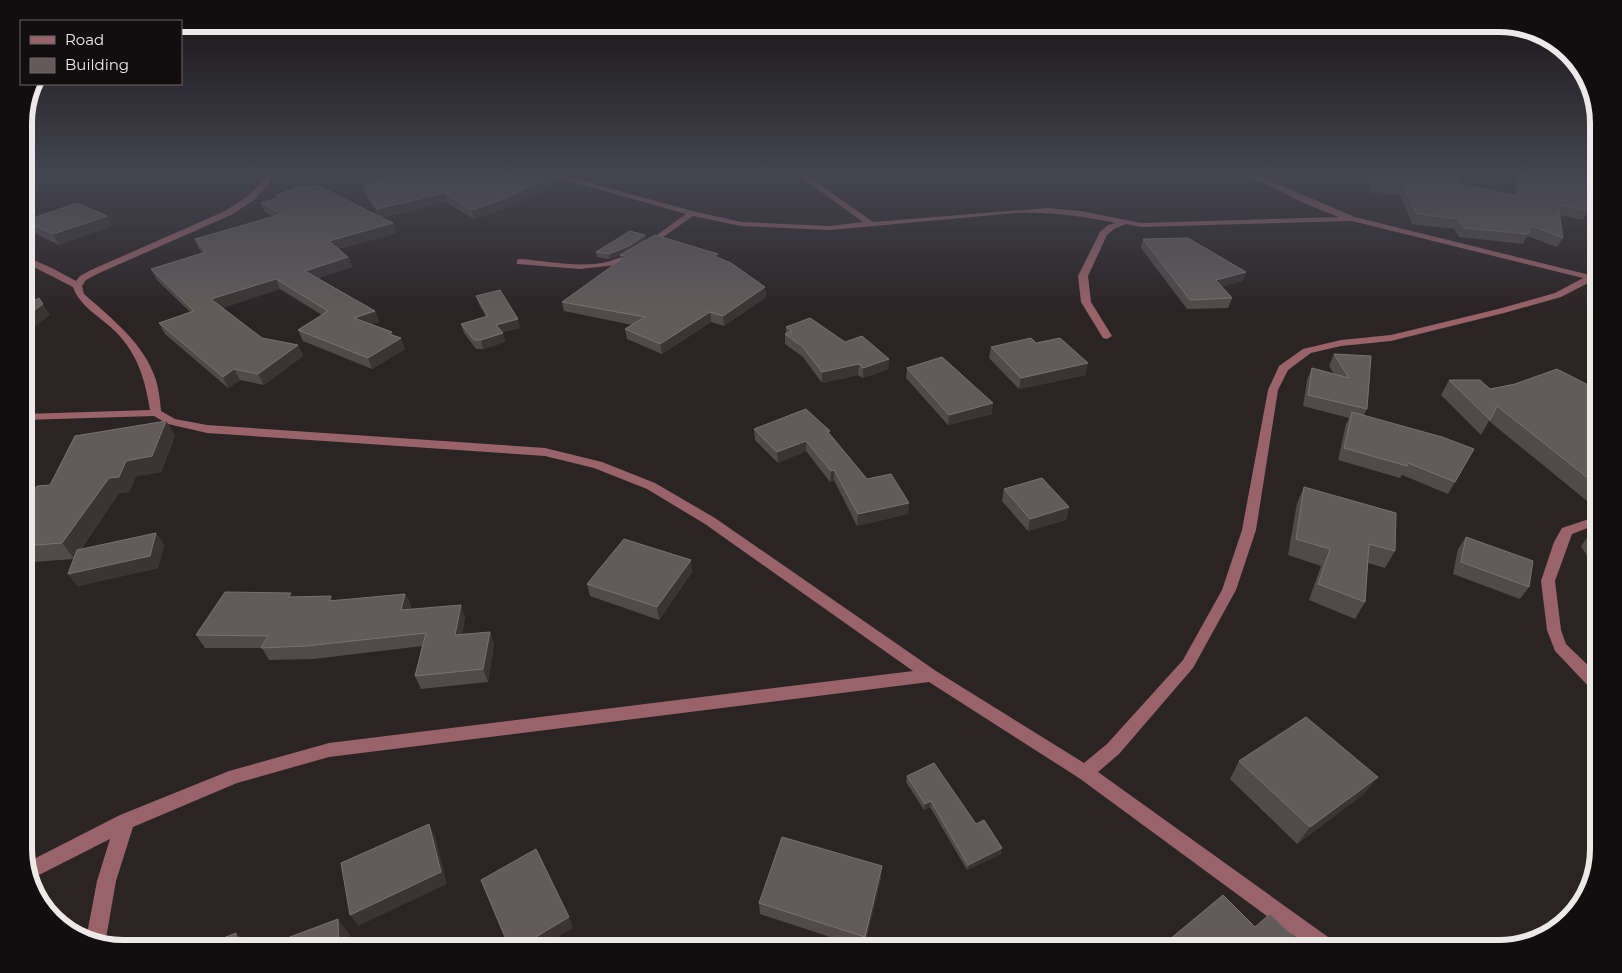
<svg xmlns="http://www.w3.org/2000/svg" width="1622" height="973" font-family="Montserrat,sans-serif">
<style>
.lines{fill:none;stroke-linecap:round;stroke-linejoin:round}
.minor{fill:#996369;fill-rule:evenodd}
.wall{fill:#514a4a}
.shaded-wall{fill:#3b3434}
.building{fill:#625b5b;stroke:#787171}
.rim{fill:none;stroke:#eee9e9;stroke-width:6}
</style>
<rect width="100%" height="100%" fill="#2b2425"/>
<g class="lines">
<g class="minor">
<path d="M264 176H272L268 185 254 200 231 215 97 274 86 280 82 286 84 294C112 319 144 343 156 380 159 390 160 401 161 411L175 419 207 425 545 448 602 462 655 483 715 518 936 671 1084 763 1107 744 1183 660 1222 590 1242 530 1268 390 1279 366 1303 349 1341 340 1391 335 1498 309 1555 293 1583 278 1352 221 1141 227 1126 224 1114 229 1107 235 1088 276 1091 302 1112 336 1107 339 1103 338 1081 302 1078 276 1100 232 1108 225 1116 223C1082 216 1051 212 1016 213L830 230 741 226 693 216 646 249 616 265 580 269 517 264V260L520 259C548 261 582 269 610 261 638 253 662 230 686 214L551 176H564L693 211 741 222 830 226 863 222 799 176H808L873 222 1047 208 1081 211 1141 223 1339 217 1306 204 1249 176H1259L1355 217 1590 275 1598 271V281H1592L1561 297 1504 313 1391 341 1341 346 1311 353 1288 370 1278 390 1256 530 1236 590 1193 668 1119 754 1098 772 1335 942 1338 949H1312L1079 778 929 682 329 757 237 783 133 827 116 881 105 944 86 939 97 881 110 839 31 879 26 863 120 815 229 771 329 743 913 671 705 524 647 489 594 468 545 456 207 433 168 424 154 416 24 420V414L150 410C145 379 138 355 116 332 102 318 79 306 73 287L24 262V256L52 268 76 281 80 276 91 270 225 211 248 196 262 182Z"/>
<polygon points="1585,176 1593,176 1590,185 1598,216 1598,235 1594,232 1582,185"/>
<polygon points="1589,519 1598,519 1598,527 1590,527 1572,534 1555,581 1561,630 1566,644 1598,675 1598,691 1592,690 1555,651 1547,630 1541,581 1554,542 1562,528"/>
</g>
</g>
<g class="wall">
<polygon points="552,176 553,185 506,208 474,219 446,202 382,218 393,223 396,233 338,249 348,257 352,267 318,278 375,311 379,322 371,324 392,332 393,335 405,349 372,369 303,341 298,330 322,315 280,289 222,308 262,338 298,345 303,356 264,385 240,380 228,388 165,334 159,323 190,312 157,280 151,269 203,253 199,249 195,239 273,217 265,212 261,203 277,198 276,195 379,216 366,195 363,186"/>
<polygon points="1366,176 1459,176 1461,184 1514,195 1518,176 1586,176 1588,211 1583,220 1560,215 1563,238 1557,247 1527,236 1523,244 1459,237 1454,229 1412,224 1400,195 1372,192"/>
<polygon points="107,216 112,226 59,245 30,231 24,221"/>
<polygon points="645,235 646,240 719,258 765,287 766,297 724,326 711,322 662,354 627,339 625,329 632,325 564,311 562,302 621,260 620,255 609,259 597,257 596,252"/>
<polygon points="1143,239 1243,281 1222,286 1232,298 1228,308 1187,309 1141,248"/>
<polygon points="476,296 520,328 502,332 505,342 483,349 476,349 464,333 461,324 486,317 479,304"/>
<polygon points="786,327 845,342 889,359 888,369 863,378 858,375 822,383 803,357 785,344 785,334 786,333"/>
<polygon points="1036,343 1086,375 1019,389 989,358 991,347"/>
<polygon points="1334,354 1371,356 1367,409 1364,415 1455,482 1448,494 1402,475 1400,478 1338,460 1346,424 1349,418 1303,406 1307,380 1312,368 1334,374 1329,366"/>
<polygon points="907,368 992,414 948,425 906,378"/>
<polygon points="1449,380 1490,389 1598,390 1598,510 1489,421 1481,435 1441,395"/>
<polygon points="166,421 175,436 161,472 136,476 129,492 119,493 81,549 156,533 164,545 158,568 78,586 68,574 74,559 32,562 24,636 24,503"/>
<polygon points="754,429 830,435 867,479 908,514 857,526 834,480 830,482 806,451 778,463 755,440"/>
<polygon points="1304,487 1395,551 1385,568 1368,563 1365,602 1355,619 1309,600 1321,566 1288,555 1297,503"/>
<polygon points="1004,489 1069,507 1066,520 1028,531 1002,501"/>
<polygon points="1589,535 1598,537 1598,574 1581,546"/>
<polygon points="1466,537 1529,587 1520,599 1453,574 1458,549"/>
<polygon points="692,572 659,620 590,596 587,584"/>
<polygon points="405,594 411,606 410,609 465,617 462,634 490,632 494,644 488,682 421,689 415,676 422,646 314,659 269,660 262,648 205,648 196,635 293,597 334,601"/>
<polygon points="1239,761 1364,794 1297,844 1230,779"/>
<polygon points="907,776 976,824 1001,854 967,870 930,807 924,810 906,782"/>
<polygon points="881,878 864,948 760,914 759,903"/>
<polygon points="1255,927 1306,949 1161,949 1164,944"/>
</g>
<g class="shaded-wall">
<polygon points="552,176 553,185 506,208 474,219 472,210"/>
<polygon points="444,193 446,202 380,218 377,209"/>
<polygon points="107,216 112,226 59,245 53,234"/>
<polygon points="393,223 396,233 332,250 329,241"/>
<polygon points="645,235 646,241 629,251 609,259 609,254"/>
<polygon points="348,257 352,267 309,281 305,271"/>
<polygon points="1246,272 1243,281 1213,289 1216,280"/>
<polygon points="276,279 280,289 216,310 211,299"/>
<polygon points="765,287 766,297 724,326 723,316"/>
<polygon points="39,298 50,315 24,335 24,318"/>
<polygon points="375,311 379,322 358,328 354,318"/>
<polygon points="710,312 711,322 662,354 660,344"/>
<polygon points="518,319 520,328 498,333 496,325"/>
<polygon points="392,332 396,342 401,338 405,349 372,369 368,358 389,334"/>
<polygon points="503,333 505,342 483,349 481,340"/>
<polygon points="298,345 303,356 264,385 258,374"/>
<polygon points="889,359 888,369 863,378 863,368"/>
<polygon points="1088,363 1086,375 1019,389 1021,378"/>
<polygon points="859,364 858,375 822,383 822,372"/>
<polygon points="234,369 240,380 228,388 223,377"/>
<polygon points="993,403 992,414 948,425 949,415"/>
<polygon points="166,421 175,436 161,472 136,476 129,492 119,493 74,558 62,543 109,478"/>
<polygon points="806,441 806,451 778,463 777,452"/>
<polygon points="834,470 834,480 830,482 831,471"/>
<polygon points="909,503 908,514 857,526 858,514"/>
<polygon points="1069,507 1066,520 1028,531 1030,519"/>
<polygon points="156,533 164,545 158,568 78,586 68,574"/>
<polygon points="24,552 32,562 24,636"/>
<polygon points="691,560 692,572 659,620 657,607"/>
<polygon points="291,593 298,605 288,597"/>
<polygon points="405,594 411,606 407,623 401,610"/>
<polygon points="331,596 338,608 329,601"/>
<polygon points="461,605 465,617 460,647 455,635"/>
<polygon points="490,632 494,644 488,682 483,669"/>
<polygon points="1378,777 1364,794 1297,844 1310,827"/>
<polygon points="931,801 930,807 924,810 925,804"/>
<polygon points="429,824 435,836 447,884 358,926 350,915"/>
<polygon points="1002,848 1001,854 967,870 968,865"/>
<polygon points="882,866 881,878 864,948 865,937"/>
<polygon points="569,917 573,928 538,949 516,949"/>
<polygon points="338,919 350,935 351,949 339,949"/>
<polygon points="236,933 242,938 241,949 236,949"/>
</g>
<g class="building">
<polygon points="390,176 551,176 504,199 472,210 444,193 377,209 363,186"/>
<polygon points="1373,176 1459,176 1461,184 1518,196 1521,176 1586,176 1588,186 1588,211 1558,205 1563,238 1532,226 1528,234 1464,228 1458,219 1417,214 1404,186 1376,183"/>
<polygon points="305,185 309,187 317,185 393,223 329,241 348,257 305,271 375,311 354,318 392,332 389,334 401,338 368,358 298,330 328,311 276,279 211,299 262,338 298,345 258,374 234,369 223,377 159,323 194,311 151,269 206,252 195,239 282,214 261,203 280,197 276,195"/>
<polygon points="77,203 107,216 53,234 24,221"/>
<polygon points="630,231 645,235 629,246 609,254 596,252"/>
<polygon points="655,235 718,254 714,256 731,263 765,287 723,316 710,312 660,344 625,329 645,317 562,302 626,256 620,255"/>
<polygon points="1188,238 1246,272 1216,280 1232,298 1190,300 1143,239"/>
<polygon points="500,290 518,319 496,325 503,333 481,340 474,340 461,324 488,316 476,296"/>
<polygon points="39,298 43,304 24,318 24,305"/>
<polygon points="810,318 845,342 862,336 889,359 863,368 859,364 822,372 803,347 785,334 792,331 786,327"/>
<polygon points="1031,338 1036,343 1060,338 1088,363 1021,378 991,347"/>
<polygon points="1334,354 1371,356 1367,409 1308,395 1312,368 1349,378"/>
<polygon points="942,357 993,403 949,415 907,368"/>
<polygon points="1557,369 1598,390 1598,486 1497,406 1490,420 1449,380 1480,380 1490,389 1515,384"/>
<polygon points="806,409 830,431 828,432 867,479 891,474 909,503 858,514 834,470 831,471 806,441 777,452 754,429"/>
<polygon points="1352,412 1442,437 1474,449 1455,482 1408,463 1407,466 1344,448"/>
<polygon points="166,421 152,456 126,461 119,477 109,478 62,543 24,546 24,503 37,486 50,485 75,436"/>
<polygon points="1042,478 1069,507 1030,519 1004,489"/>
<polygon points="1304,487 1396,513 1395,551 1369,544 1365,602 1318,584 1330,549 1296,539"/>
<polygon points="156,533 150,556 68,574 77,550"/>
<polygon points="1589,535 1598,537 1598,550"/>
<polygon points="1466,537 1533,561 1529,587 1461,562"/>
<polygon points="624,539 691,560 657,607 587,584"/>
<polygon points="225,592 291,593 288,597 331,596 329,601 405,594 401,610 461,605 455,635 490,632 483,669 415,676 426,633 306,646 261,648 268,636 196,635"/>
<polygon points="1306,717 1378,777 1310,827 1239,761"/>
<polygon points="934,763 976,824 984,820 1002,848 968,865 931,801 925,804 907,776"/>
<polygon points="429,824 441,872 350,915 341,863"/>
<polygon points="782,837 882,866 865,937 759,903"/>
<polygon points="536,849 569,917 516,949 510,949 481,880"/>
<polygon points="1223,895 1255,927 1270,914 1306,949 1169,949 1164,944"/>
<polygon points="338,919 339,949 258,949"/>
<polygon points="236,933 236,949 196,949"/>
</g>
<linearGradient id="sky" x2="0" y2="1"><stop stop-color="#181414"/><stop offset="0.56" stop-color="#444551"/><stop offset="1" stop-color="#444551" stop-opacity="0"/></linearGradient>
<rect width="1622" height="312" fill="url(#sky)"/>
<path d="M0 0H1622V973H0ZM123 32H1499A91 91 0 0 1 1590 123V849A91 91 0 0 1 1499 940H123A91 91 0 0 1 32 849V123A91 91 0 0 1 123 32Z" fill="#120e0f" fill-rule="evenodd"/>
<path class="rim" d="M123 32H1499A91 91 0 0 1 1590 123V849A91 91 0 0 1 1499 940H123A91 91 0 0 1 32 849V123A91 91 0 0 1 123 32Z"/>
<rect x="20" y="20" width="162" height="65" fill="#120e0f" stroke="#6a6666"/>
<rect x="30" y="36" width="25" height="8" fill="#996369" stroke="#6a6666"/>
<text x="65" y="45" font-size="15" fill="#eee9e9">Road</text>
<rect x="30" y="58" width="25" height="15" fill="#625b5b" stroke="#6a6666"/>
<text x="65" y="70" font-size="15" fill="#eee9e9">Building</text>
</svg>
